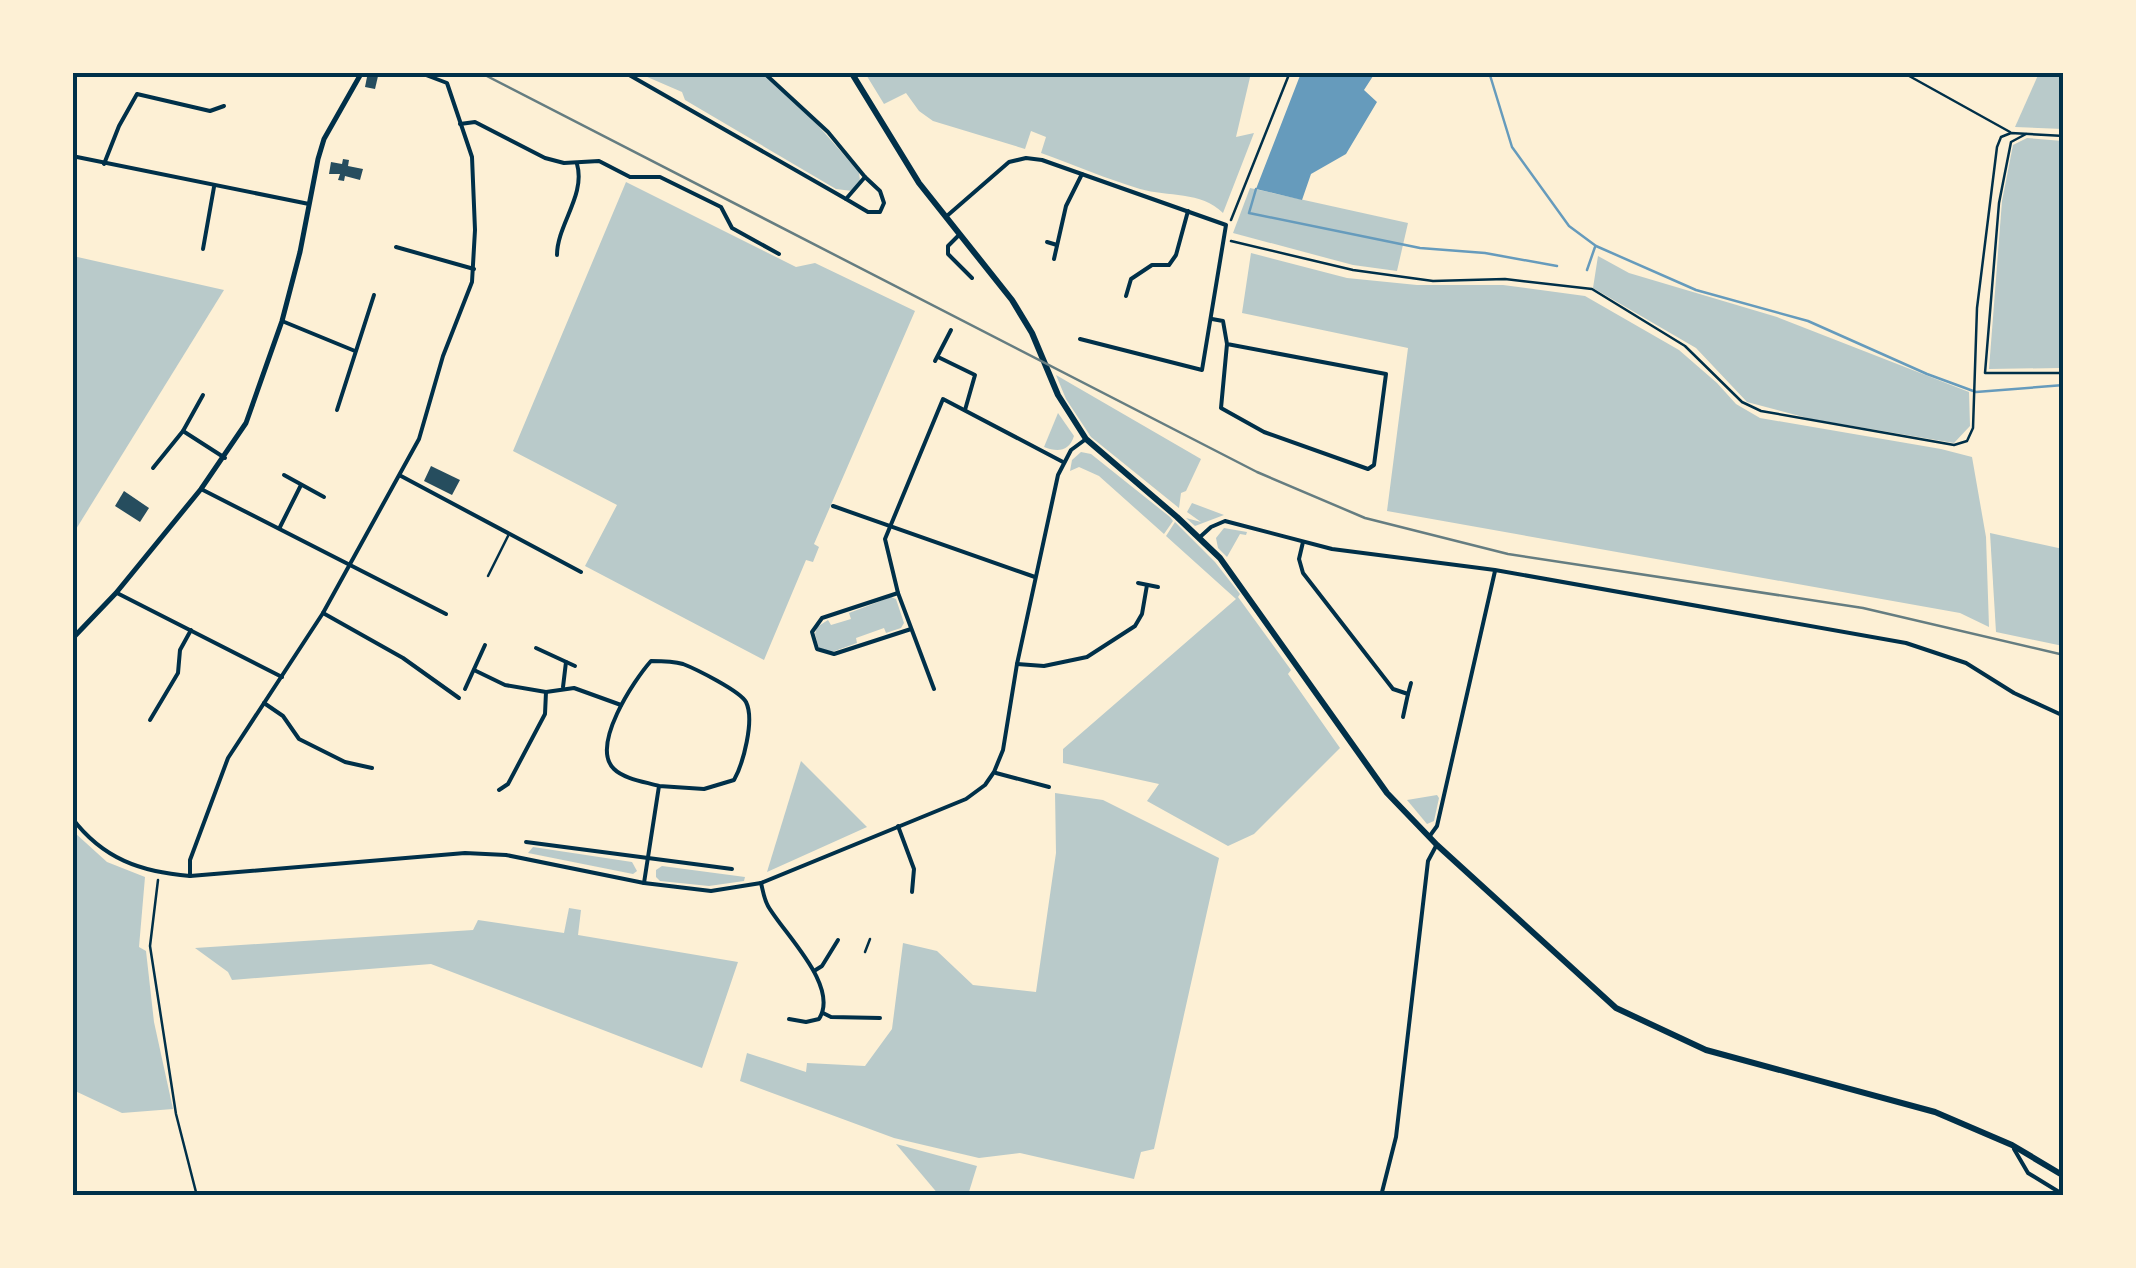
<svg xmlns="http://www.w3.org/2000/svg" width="2136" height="1268" font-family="Mulish,sans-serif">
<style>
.green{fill:#b9caca}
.water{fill:#669bbc}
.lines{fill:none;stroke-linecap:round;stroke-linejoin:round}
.stream{stroke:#669bbc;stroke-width:2.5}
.building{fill:#264d5e}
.path{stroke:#003049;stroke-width:2.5}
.service{stroke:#003049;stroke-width:2.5}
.minor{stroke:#003049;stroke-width:4}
.tertiary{stroke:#003049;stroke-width:5}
.secondary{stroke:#003049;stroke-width:6}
.rail{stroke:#657d81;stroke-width:2.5}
.neatline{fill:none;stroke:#003049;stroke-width:4}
</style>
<rect width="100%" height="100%" fill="#fdf0d5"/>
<g class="green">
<polygon points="638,73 762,73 815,122 859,172 860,181 852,191 836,189 685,100 682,92"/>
<path d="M865 73H1251L1236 137 1254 133 1223 213C1201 191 1168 197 1140 189 1107 179 1074 165 1041 153L1046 137 1031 131 1025 149 933 121 919 111 906 93 884 104Z"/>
<polygon points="2039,73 2063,73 2063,129 2015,127"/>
<polygon points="2027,138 2063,141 2064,336 2060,368 1989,369 2002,201 2013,145"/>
<polygon points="626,182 796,267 815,263 915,311 814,544 819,547 813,562 806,560 764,660 585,566 617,505 513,451"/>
<polygon points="1250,188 1408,223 1397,271 1353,265 1233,233"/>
<polygon points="1251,253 1347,278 1417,285 1503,285 1585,296 1679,350 1717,383 1736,404 1760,418 1941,449 1972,457 1986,537 1989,627 1960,613 1387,511 1408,348 1242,313"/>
<polygon points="73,256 224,290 73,534 72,256"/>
<polygon points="1598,256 1629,273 1777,317 1969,392 1970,426 1954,443 1811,419 1747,402 1696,348 1593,288"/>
<polygon points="1056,375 1201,459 1186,491 1181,493 1179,508 1091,437 1066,399"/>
<path d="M1058 413 1074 436C1069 452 1057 452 1044 447Z"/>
<polygon points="1081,452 1091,454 1170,517 1173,521 1164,534 1099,476 1079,467 1070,471 1072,460"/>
<polygon points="1192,503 1224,515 1195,526 1186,518 1201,522 1187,512"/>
<polygon points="1175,522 1215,562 1240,594 1238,597 1291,670 1288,674 1340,748 1254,834 1228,846 1147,801 1159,784 1063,763 1063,749 1236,599 1166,536"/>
<polygon points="1224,528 1247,532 1246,535 1240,534 1227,557 1218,548 1216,538"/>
<polygon points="1990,533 2063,549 2063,646 1996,632"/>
<polygon points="891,597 896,599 904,623 901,628 886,633 884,628 856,638 857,643 832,652 819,649 815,634 817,627 828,620 831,625 851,619 849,613"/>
<polygon points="801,761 867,827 767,872"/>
<polygon points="1055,793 1103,800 1219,858 1154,1149 1141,1152 1134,1179 1020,1153 979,1158 894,1138 740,1081 747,1053 806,1072 807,1063 865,1066 892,1029 903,943 937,951 973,985 1036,992 1056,853"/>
<polygon points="1437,795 1439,798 1434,821 1427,824 1407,800"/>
<polygon points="75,833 107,862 145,877 139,947 146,951 154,1022 173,1109 122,1113 73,1090"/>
<polygon points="533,847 632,862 637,871 633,874 528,853"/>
<polygon points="662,866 745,877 744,881 709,886 660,881 656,877 656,870"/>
<polygon points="569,908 581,910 578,935 738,962 702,1068 431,964 232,980 228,972 195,948 473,930 478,920 564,933"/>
<polygon points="896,1144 977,1166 968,1195 939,1195"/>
</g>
<polygon class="water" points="1301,73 1375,73 1364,90 1377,102 1346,154 1311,174 1302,200 1256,189"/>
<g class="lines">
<g class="stream">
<polyline points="1489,72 1512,147 1569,226 1596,246 1696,290 1808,321 1927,374 1976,392 2064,385"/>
<polyline points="1256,189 1249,213 1420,248 1485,253 1557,266"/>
<polyline points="1587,270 1595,247"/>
</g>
</g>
<g class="building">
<polygon points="368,72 379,72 375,89 365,87"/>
<polygon points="343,159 349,160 348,166 363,169 360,180 345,176 344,181 338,180 340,174 329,174 331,162 342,164"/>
<polygon points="431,466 460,480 452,495 424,481"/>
<polygon points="124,491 149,508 140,522 115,506"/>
</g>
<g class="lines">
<g class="path">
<polyline points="1902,72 2010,132"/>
<polyline points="2026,134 2011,142 1999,203 1985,373 2064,373"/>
<polyline points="1231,220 1290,72"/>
<polyline points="1231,241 1353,270 1433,281 1505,279 1592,289 1685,346 1742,402 1761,411 1954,445 1967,441 1973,428 1977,308 1997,147 2001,137 2011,133 2064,136"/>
<polyline points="158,880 150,946 176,1114 197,1196"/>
</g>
<g class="service">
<polyline points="488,576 508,536"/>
<polyline points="865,952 870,939"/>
</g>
<g class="minor">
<polyline points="624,72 846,199 865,177 828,132 763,72"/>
<polyline points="460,124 475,122 545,158 564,163 599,161 630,177 660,177 721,207 732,228 779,254"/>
<polyline points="72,156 309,204"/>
<polyline points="104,164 119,126 137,94 210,111 224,106"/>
<polyline points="846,199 868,212 880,212 884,203 880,191 865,177"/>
<polyline points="948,215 1009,162 1026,158 1042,160 1226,225 1202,370 1080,339"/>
<polyline points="958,236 948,246 948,254 972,278"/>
<polyline points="1047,242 1057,245"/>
<polyline points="396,247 474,269"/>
<polyline points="203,249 214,187"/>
<path d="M557 255C557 225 586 195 577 164"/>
<polyline points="1054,259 1066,206 1082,174"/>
<polyline points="1126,296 1131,279 1152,265 1169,265 1176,255 1188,211"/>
<polyline points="1212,319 1223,321 1227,344 1221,408 1264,432 1368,469 1374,465 1386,374 1227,344"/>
<polyline points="282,321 355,351"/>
<polyline points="938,357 975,375 965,410"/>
<polyline points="935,361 951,330"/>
<polyline points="337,410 374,295"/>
<polyline points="183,431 225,458"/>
<polyline points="153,468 183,431 203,395"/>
<polyline points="284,475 324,497"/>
<polyline points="401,476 581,572"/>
<polyline points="201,489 446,614"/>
<polyline points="833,506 1035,577"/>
<polyline points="280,527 301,485"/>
<polyline points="1200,537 1211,527 1225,521 1332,549 1495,570 1906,643 1966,663 2014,693 2064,716"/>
<polyline points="1303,542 1299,559 1303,573 1393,689 1408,694 1403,717"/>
<polyline points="1138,583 1158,587"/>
<polyline points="117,593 282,677"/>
<polyline points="898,593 822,618 812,632 817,649 834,654 911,629"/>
<polyline points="323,613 403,658 459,698"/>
<polyline points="536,648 575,666"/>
<polyline points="1017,664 1044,666 1087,657 1135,626 1142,614 1147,585"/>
<polyline points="474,670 505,685 546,692 574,688 621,705"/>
<polyline points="563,687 566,662"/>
<polyline points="465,689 485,645"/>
<polyline points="934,689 898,593 885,539 943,399 1063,462"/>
<polyline points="1408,694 1411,683"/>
<polyline points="264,703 283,716 299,739 345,762 372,768"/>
<polyline points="150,720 178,673 180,650 191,630"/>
<polyline points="996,773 1049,787"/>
<polyline points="499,790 508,784 545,714 546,692"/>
<path d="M72 818C103 859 141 872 190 876L465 853 506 855 644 883 711 891 761 883 966 799 985 785 994 772 1003 750 1017 664 1058 475 1071 450 1086 439"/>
<polyline points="898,826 914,869 912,892"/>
<polyline points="1429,837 1437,826 1495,571"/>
<polyline points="526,842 732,869"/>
<polyline points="190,876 190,860 228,758 323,613 419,439 443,356 472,282 475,230 472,157 447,83 418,72"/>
<path d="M644 883 659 786C646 782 624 779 614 769 590 746 634 680 651 661 662 661 673 661 683 664 696 669 740 691 746 702 755 720 743 764 734 780L704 789 659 786"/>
<path d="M761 883C763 891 764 899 768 906 784 934 840 986 819 1019L806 1022 789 1019"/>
<polyline points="814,971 822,966 838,940"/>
<polyline points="823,1013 831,1017 880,1018"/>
<polyline points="2014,1149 2028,1173 2064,1195"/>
<polyline points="1381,1196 1396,1137 1428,861 1436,846"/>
</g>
<polyline class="tertiary" points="72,639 116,593 201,489 246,423 282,321 300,252 318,159 324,139 362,72"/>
<polyline class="secondary" points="851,72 919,183 1012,300 1032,333 1058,395 1086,439 1177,517 1220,558 1387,793 1437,845 1616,1008 1706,1050 1935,1112 2012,1145 2064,1176"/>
<polyline class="rail" points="479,72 1257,472 1365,518 1508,554 1863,608 2064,655"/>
</g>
<rect width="2136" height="1268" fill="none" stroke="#fdf0d5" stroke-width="150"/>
<rect x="75" y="75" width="1986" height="1118" class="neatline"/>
</svg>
